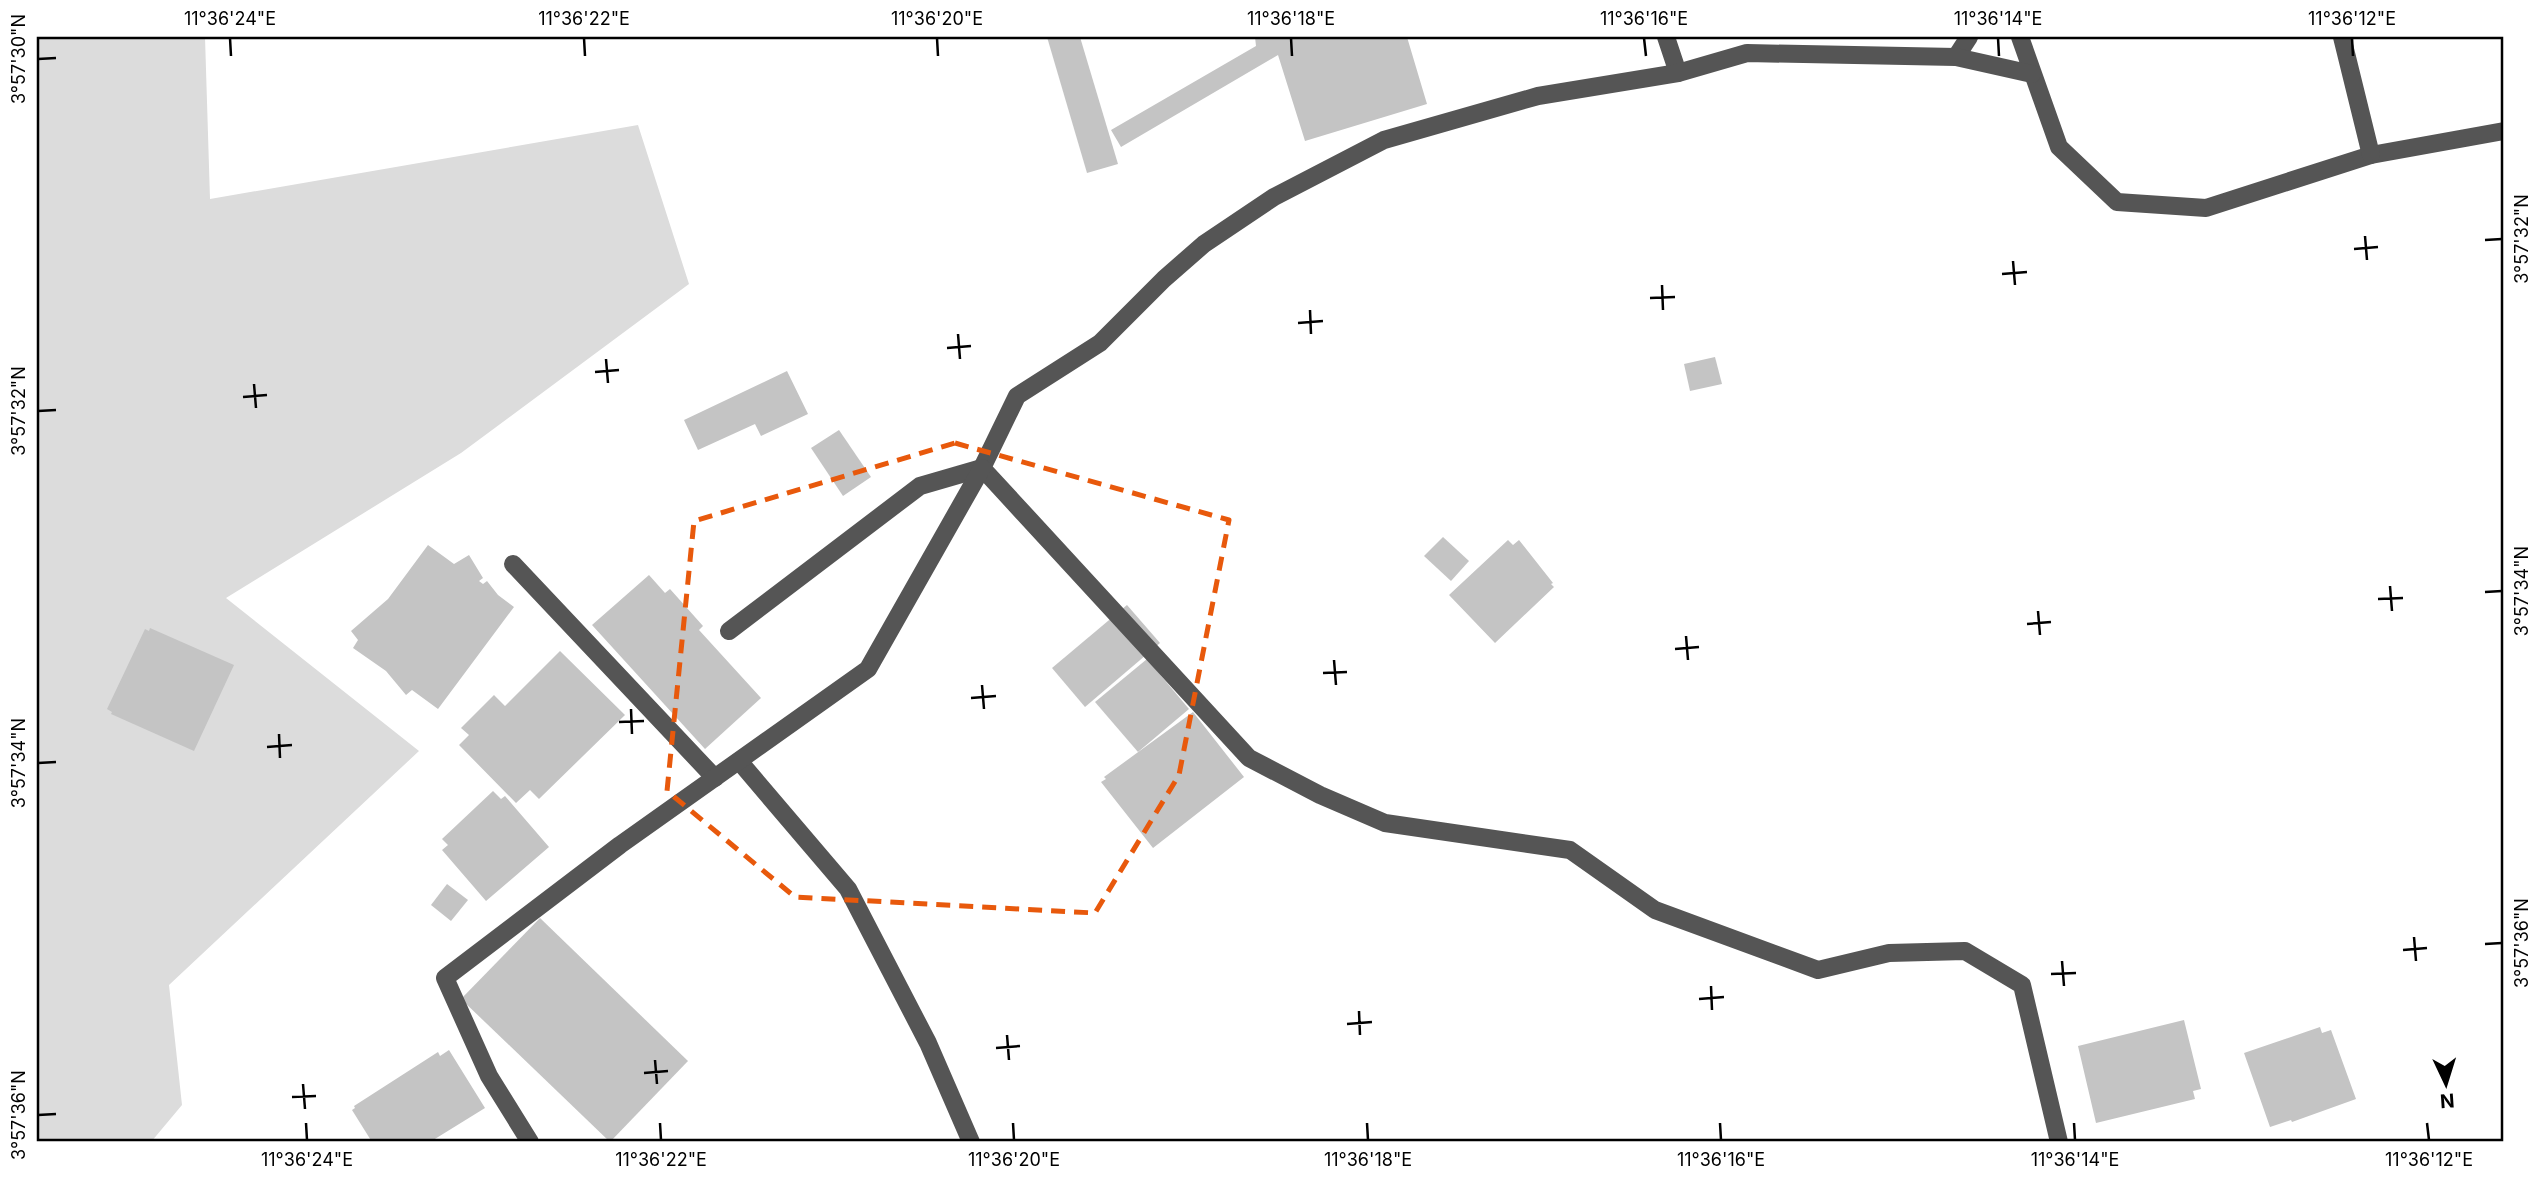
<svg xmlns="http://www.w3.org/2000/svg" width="2541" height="1179" font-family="Inter,sans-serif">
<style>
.green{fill:#dcdcdc}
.building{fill:#c4c4c4}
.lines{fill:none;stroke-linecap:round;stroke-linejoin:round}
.minor{stroke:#555;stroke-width:18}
.marked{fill:none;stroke:#e8590c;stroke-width:5;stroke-dasharray:14 9;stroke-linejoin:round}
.ticks{fill:none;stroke:#000;stroke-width:2.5}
.neatline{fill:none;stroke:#000;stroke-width:2.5}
.ticks-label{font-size:18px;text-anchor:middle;fill:#000}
</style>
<rect width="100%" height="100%" fill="#fff"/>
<polygon class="green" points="37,37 205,37 210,199 638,125 689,284 461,453 226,598 419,751 169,985 182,1105 151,1142 37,1142"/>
<g class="building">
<polygon points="1047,37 1080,37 1118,164 1087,173"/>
<polygon points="1255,37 1407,37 1427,104 1305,141 1278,55 1121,147 1111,130 1256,46"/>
<polygon points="1715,357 1722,384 1690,391 1684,364"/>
<polygon points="787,371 808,414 761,436 755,424 698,450 684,420"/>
<polygon points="839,430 871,477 843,496 811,448"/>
<polygon points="1443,537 1469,561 1451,581 1424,556"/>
<polygon points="1508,540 1513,545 1519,540 1553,583 1551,584 1554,587 1495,643 1449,595"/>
<polygon points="428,545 454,564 469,555 483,578 479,581 483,584 487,581 498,595 514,607 438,709 412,690 406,695 386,671 353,648 358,640 351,631 388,599"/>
<polygon points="649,575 665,593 670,589 703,626 699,630 761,698 705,749 592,625"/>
<polygon points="1127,605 1160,643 1085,707 1052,668"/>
<polygon points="150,628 234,665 194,751 111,714 112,712 107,709 145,629 149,631"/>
<polygon points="560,651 625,715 539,799 530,790 516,803 459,745 469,735 461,728 494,695 505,706"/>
<polygon points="1147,659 1189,709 1138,752 1095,702"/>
<polygon points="1193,712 1244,777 1153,848 1101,782 1106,779 1104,777"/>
<polygon points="493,791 501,799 505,796 549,847 486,901 442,850 448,845 442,839"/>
<polygon points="447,884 468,900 451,921 431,905"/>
<polygon points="540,918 688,1061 610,1142 461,999"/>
<polygon points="2184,1020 2201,1089 2193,1091 2195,1099 2096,1123 2078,1046"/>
<polygon points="2320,1027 2322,1033 2331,1030 2356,1099 2292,1122 2291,1120 2270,1127 2244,1053"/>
<polygon points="449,1050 485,1108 430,1142 372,1142 352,1110 355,1108 354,1106 438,1052 440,1056"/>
</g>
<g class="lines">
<g class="minor">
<polyline points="1666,37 1678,73"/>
<polyline points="2020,37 2059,147 2117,202 2206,208 2371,155 2504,131"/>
<polyline points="2342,37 2371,155"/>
<polyline points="1956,57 1969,37"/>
<polyline points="2032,74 1956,57 1747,53 1678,73 1538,96 1384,140 1274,197 1204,244 1164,279 1100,343 1017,396 982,468 1249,758 1320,795 1385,823 1570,850 1655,910 1818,970 1889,953 1965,951 2022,985 2059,1142"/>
<polyline points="513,564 715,778"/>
<polyline points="729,631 920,486 982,468"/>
<polyline points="739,761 848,889 928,1043 971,1142"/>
<polyline points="530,1142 489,1076 445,978 620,845 868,669 982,468"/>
</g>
</g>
<path class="marked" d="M955 443 1229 520 1179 775 1095 913 795 897 667 791 694 521Z"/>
<path class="ticks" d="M230 38 231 56M584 38 585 56M937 38 938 56M1291 38 1292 56M1644 38 1646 56M1998 38 1999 56M2352 38 2353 56M38 59 56 58M2365 236 2367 260M2485 240 2502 239M2354 249 2378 247M2013 261 2015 285M2002 274 2027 272M1662 285 1663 310M1650 298 1675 297M1310 310 1311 334M1298 323 1323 321M958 334 960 359M947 348 971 346M606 359 608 383M595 372 619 370M254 384 256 408M243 397 267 395M38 411 56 410M2390 586 2392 611M2485 592 2502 591M2378 599 2403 598M2038 611 2040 635M2027 624 2051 622M1686 636 1688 660M1675 649 1699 647M1334 660 1336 685M1323 673 1347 672M982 685 984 709M971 698 996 696M631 709 632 734M619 722 644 721M279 734 280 758M267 747 292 745M38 763 56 762M2414 937 2416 961M2485 944 2502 943M2403 950 2427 948M2062 961 2064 986M2051 974 2076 973M1711 986 1712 1010M1699 999 1724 997M1359 1011 1360 1035M1347 1024 1372 1022M1007 1035 1009 1060M996 1048 1020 1046M655 1060 657 1084M644 1073 668 1071M303 1084 305 1109M292 1097 316 1096M38 1115 56 1114M306 1123 307 1140M660 1123 661 1140M1013 1123 1014 1140M1367 1123 1368 1140M1720 1123 1721 1140M2074 1123 2075 1140M2427 1123 2429 1140"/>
<rect width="2541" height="1179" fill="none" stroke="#ffffff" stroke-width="77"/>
<g transform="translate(2446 1084) rotate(176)" stroke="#ffffff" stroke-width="5" paint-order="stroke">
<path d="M0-5L12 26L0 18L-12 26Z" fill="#000000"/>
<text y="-10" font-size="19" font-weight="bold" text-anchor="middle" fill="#000000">N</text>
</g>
<rect x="38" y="38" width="2464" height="1102" class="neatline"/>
<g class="ticks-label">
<text x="230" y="25">11°36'24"E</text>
<text x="584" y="25">11°36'22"E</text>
<text x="937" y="25">11°36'20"E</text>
<text x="1291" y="25">11°36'18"E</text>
<text x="1644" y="25">11°36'16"E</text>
<text x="1998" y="25">11°36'14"E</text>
<text x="2352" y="25">11°36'12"E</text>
<text transform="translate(19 59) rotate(-90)" y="6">3°57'30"N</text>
<text transform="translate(2522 239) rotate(-90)" y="6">3°57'32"N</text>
<text transform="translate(19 411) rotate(-90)" y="6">3°57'32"N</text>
<text transform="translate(2522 591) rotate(-90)" y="6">3°57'34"N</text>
<text transform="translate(19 763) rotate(-90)" y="6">3°57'34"N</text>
<text transform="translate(2522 943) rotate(-90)" y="6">3°57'36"N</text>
<text transform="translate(19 1115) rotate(-90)" y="6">3°57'36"N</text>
<text x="307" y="1166">11°36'24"E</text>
<text x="661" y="1166">11°36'22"E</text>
<text x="1014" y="1166">11°36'20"E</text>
<text x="1368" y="1166">11°36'18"E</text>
<text x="1721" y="1166">11°36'16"E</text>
<text x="2075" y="1166">11°36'14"E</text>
<text x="2429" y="1166">11°36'12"E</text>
</g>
</svg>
